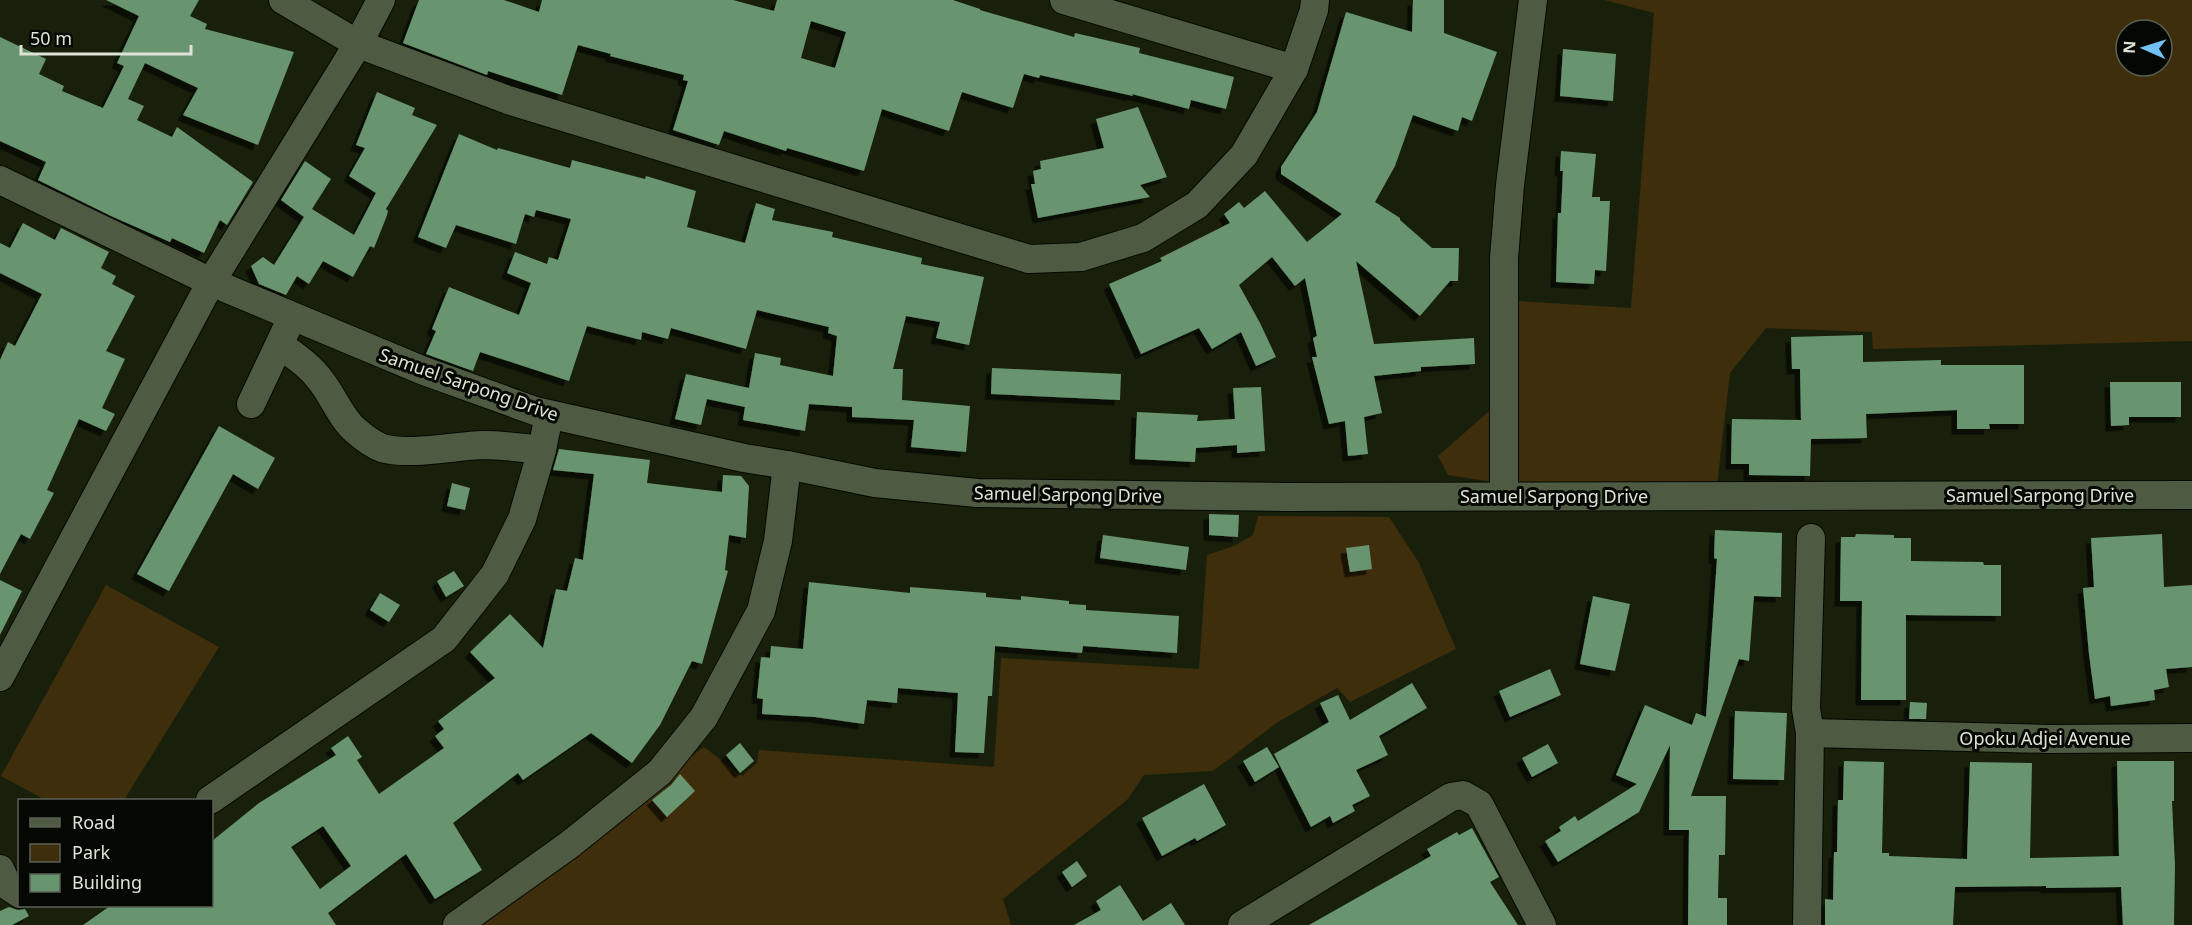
<svg xmlns="http://www.w3.org/2000/svg" width="2192" height="925" font-family="'Noto Sans',sans-serif">
<style>
.green{fill:#3e2e0b;fill-rule:evenodd}
.building{fill:#679570;fill-rule:evenodd;filter:url(#shadow)}
.lines{fill:none;stroke-linecap:round;stroke-linejoin:round}
.minor-casing{stroke:#040900;stroke-width:30}
.minor{stroke:#4f5a42;stroke-width:28}
.labels{text-anchor:middle;dominant-baseline:central;stroke-width:6;stroke-linejoin:round;paint-order:stroke}
.street-label{font-size:18px;fill:#dde3d6;stroke:#050802}
</style>
<defs>
<filter id="shadow"><feDropShadow dx="-5.5" dy="5.5" stdDeviation="0" flood-color="#0009"/></filter>
</defs>
<rect width="100%" height="100%" fill="#18200b"/>
<g class="green">
<path d="M1604 0H2192V341L1873 349 1872 332 1766 328 1730 373 1717 485 1499 483 1448 475 1438 456 1495 406 1501 300 1631 308 1654 13ZM2126 30H2162V66H2126Z"/>
<polygon points="1258,516 1389,517 1419,563 1456,649 1350,702 1337,688 1278,722 1213,771 1144,775 1127,800 1003,899 1011,925 465,925 704,747 742,776 757,763 759,750 994,767 1001,658 1199,669 1207,555 1234,546 1253,535"/>
<polygon points="106,585 219,647 124,800 45,800 1,776"/>
</g>
<g class="building">
<polygon points="106,0 199,0 190,16 207,24 205,29 294,52 258,145 183,115 198,88 145,63 128,99 144,106 137,120 172,137 177,127 253,182 227,225 220,220 204,253 172,238 170,242 111,216 38,180 46,162 0,141 0,37 46,59 39,74 64,86 62,91 103,108 124,66 117,63 139,16"/>
<path d="M419 0H504L539 12 542 0H733L774 11 777 0H953L980 9V10L1074 37 1075 33 1140 48 1139 53 1234 77 1226 109 1191 100 1189 109 1132 94 1133 96 1040 75 1039 78 1024 74 1013 108 962 92 949 131 882 109 864 171 787 148 786 151 724 131 719 145 673 130 688 81 683 80 684 75 610 56 611 54 578 45 562 95 488 71 487 75 403 43ZM811 21 846 32 835 68 801 58Z"/>
<polygon points="1413,0 1444,0 1444,33 1497,52 1472,121 1462,117 1458,131 1413,115 1395,166 1375,202 1400,218 1400,220 1432,248 1459,248 1458,281 1450,281 1420,316 1356,261 1374,344 1474,338 1475,364 1421,367 1421,371 1374,376 1382,413 1364,417 1368,454 1348,456 1345,421 1329,424 1312,357 1317,357 1313,338 1317,336 1305,278 1295,286 1272,257 1239,285 1260,323 1276,357 1256,366 1241,332 1212,349 1199,328 1141,354 1109,284 1162,261 1160,258 1230,223 1224,214 1239,202 1244,208 1265,191 1307,242 1342,214 1281,174 1281,167 1317,112 1346,12 1412,32"/>
<polygon points="1563,49 1616,54 1613,101 1560,96"/>
<polygon points="377,92 415,108 412,115 437,125 386,209 388,211 386,218 374,248 370,246 353,277 323,261 309,284 297,276 286,295 259,284 251,266 263,257 274,265 304,217 281,200 305,161 331,179 312,209 354,235 376,193 349,176 365,148 356,145"/>
<polygon points="1138,107 1167,177 1140,185 1150,197 1038,218 1031,184 1035,184 1033,171 1041,169 1040,161 1104,148 1096,119"/>
<polygon points="459,134 497,150 498,148 570,168 572,160 645,179 646,176 696,191 687,227 745,243 756,203 775,209 772,220 833,232 832,237 922,258 921,264 984,277 969,345 936,338 940,322 906,316 893,369 903,369 902,400 970,406 966,452 911,447 914,420 852,417 852,407 809,404 805,431 743,420 745,407 707,399 701,425 675,419 686,374 749,388 755,353 781,358 780,365 833,376 837,336 828,333 829,327 757,310 746,349 671,328 668,339 642,332 641,340 587,326 569,381 480,352 473,371 426,354 436,331 432,329 449,287 519,315 531,283 507,273 515,252 547,264 549,257 558,260 571,219 536,210 534,217 525,214 516,244 456,225 446,248 418,237"/>
<polygon points="1561,151 1596,154 1592,197 1600,197 1600,201 1610,201 1606,271 1595,270 1594,284 1556,282 1558,213 1561,213 1563,171 1560,171"/>
<polygon points="23,223 55,240 61,228 109,252 101,268 116,276 112,284 135,296 106,351 125,359 102,408 115,414 106,431 79,419 47,490 54,493 30,539 21,534 0,574 0,360 8,342 15,346 42,294 0,273 0,243 10,248"/>
<polygon points="1863,335 1863,362 1941,360 1941,365 2024,365 2024,424 1989,424 1990,429 1957,429 1957,410 1866,414 1867,438 1811,439 1810,476 1749,475 1749,464 1731,464 1732,419 1801,420 1800,369 1792,369 1791,337"/>
<polygon points="992,368 1121,374 1120,400 991,394"/>
<polygon points="2110,382 2181,382 2181,417 2129,417 2129,425 2111,426"/>
<polygon points="1261,387 1265,451 1237,453 1237,445 1196,448 1195,462 1135,459 1137,412 1198,415 1197,421 1235,419 1233,388"/>
<polygon points="219,426 275,458 258,489 233,474 169,591 137,574"/>
<path d="M559 449 650 460 647 483 722 492 723 475 741 476 749 486 746 538 729 535 725 570 728 571 702 664 692 661 660 725 632 763 591 733 523 780 518 773 453 823 482 870 435 899 406 854 328 913 336 925H83L110 906H212V841L259 803 336 755 331 748 348 736 362 757 357 760 379 794 444 748 435 736 444 729 438 721 495 678 470 652 510 614 543 648 556 589 567 591 575 558 583 560 594 474 553 470ZM323 826 351 866 320 889 291 847Z"/>
<polygon points="452,483 470,488 465,510 447,506"/>
<polygon points="1209,514 1239,515 1238,537 1209,535"/>
<polygon points="1715,530 1782,533 1781,597 1754,596 1749,661 1739,659 1691,796 1726,796 1725,855 1719,855 1718,898 1727,898 1727,925 1688,925 1689,830 1669,830 1670,745 1639,812 1558,862 1545,841 1561,831 1559,827 1575,816 1578,821 1637,784 1616,775 1645,705 1692,725 1696,713 1706,717 1717,559 1714,558"/>
<polygon points="1856,534 1894,535 1894,538 1911,538 1911,561 1983,562 1984,565 2001,565 2001,616 1906,615 1906,700 1861,700 1862,601 1840,601 1841,537 1855,537"/>
<polygon points="2162,534 2164,587 2192,585 2192,667 2166,669 2169,687 2154,690 2155,700 2111,706 2110,696 2095,699 2089,654 2083,588 2094,587 2091,538"/>
<polygon points="1103,535 1189,547 1186,570 1100,558"/>
<polygon points="1369,545 1372,569 1350,572 1346,548"/>
<polygon points="454,571 464,586 446,597 437,581"/>
<polygon points="0,580 22,591 0,635"/>
<polygon points="809,582 910,593 910,587 986,593 986,597 1021,600 1021,596 1069,601 1069,604 1086,605 1086,610 1179,616 1177,653 1083,646 1082,653 995,646 992,696 988,696 984,753 955,752 958,693 898,688 897,703 867,700 864,724 815,717 762,714 763,699 757,698 761,657 770,658 771,646 803,649"/>
<polygon points="380,593 400,605 389,622 370,610"/>
<polygon points="1593,596 1630,604 1615,671 1580,664"/>
<polygon points="1550,669 1561,695 1510,717 1499,691"/>
<polygon points="1412,683 1427,708 1379,736 1388,755 1356,770 1370,796 1352,805 1355,811 1333,823 1330,816 1311,827 1274,754 1329,722 1320,703 1338,695 1350,720"/>
<polygon points="1910,702 1927,703 1926,719 1909,719"/>
<polygon points="1735,711 1787,713 1784,780 1733,779"/>
<polygon points="740,743 754,761 740,773 726,755"/>
<polygon points="1548,744 1558,763 1532,777 1522,758"/>
<polygon points="1267,747 1279,767 1255,782 1243,761"/>
<polygon points="1844,761 1884,762 1882,853 1889,853 1889,856 1967,859 1970,762 2032,763 2030,858 2119,856 2117,761 2174,761 2174,801 2172,801 2175,866 2174,925 2123,925 2121,887 2046,888 2046,886 1955,887 1953,925 1825,925 1825,899 1833,900 1834,852 1837,852 1838,800 1843,800"/>
<polygon points="680,774 695,791 667,817 652,800 671,785"/>
<polygon points="1204,784 1226,825 1197,841 1195,838 1162,856 1142,818"/>
<polygon points="1472,828 1499,877 1490,882 1518,925 1309,925 1431,856 1427,849 1457,832 1459,835"/>
<polygon points="1077,861 1087,876 1072,887 1062,872"/>
<polygon points="1120,885 1143,921 1171,903 1185,925 1074,925 1101,910 1096,901"/>
<polygon points="9,907 18,910 25,909 29,916 12,925 0,925 0,911"/>
</g>
<g class="lines">
<defs>
<g id="minor">
<polyline points="283,0 358,44 508,100 1029,259 1081,257 1143,238 1197,205 1244,155 1294,69 1314,10 1315,0"/>
<polyline points="1064,0 1294,69"/>
<polyline points="0,180 211,282 424,371 535,411 744,458 787,465 875,483 977,493 1283,497 2192,495"/>
<path d="M280 345C295 356 310 366 321 381 333 396 341 418 355 430 363 437 372 444 382 448 408 456 454 446 483 445 503 445 523 448 542 450"/>
<polyline points="251,404 286,330"/>
<polyline points="1504,496 1504,258 1510,185 1533,0"/>
<polyline points="0,677 211,282 358,44 381,0"/>
<polyline points="1810,733 2049,739 2192,738"/>
<polyline points="210,800 444,639 495,574 522,519 542,450 549,415"/>
<polyline points="0,869 8,886 20,894"/>
<polyline points="457,925 569,845 660,772 704,717 761,611 778,541 787,465"/>
<polyline points="1242,925 1451,797 1463,795 1479,804 1542,925"/>
<polyline points="1807,925 1810,733 1806,709 1811,538"/>
</g>
</defs>
<use href="#minor" class="minor-casing"/>
<use href="#minor" class="minor"/>
</g>
<g class="labels">
<g class="street-label">
<text transform="translate(469 384) rotate(19)">Samuel Sarpong Drive</text>
<text transform="translate(1068 494) rotate(1)">Samuel Sarpong Drive</text>
<text x="2040" y="495">Samuel Sarpong Drive</text>
<text x="1554" y="496">Samuel Sarpong Drive</text>
<text x="2045" y="738">Opoku Adjei Avenue</text>
</g>
</g>
<rect x="18" y="799" width="195" height="108" fill="#050802" stroke="#5b6057" stroke-width="1.5"/>
<rect x="30" y="818" width="30" height="9" fill="#4f5a42" stroke="#5b6057" stroke-width="1.5"/>
<text x="72" y="829" font-size="18" fill="#dde3d6">Road</text>
<rect x="30" y="844" width="30" height="18" fill="#3e2e0b" stroke="#5b6057" stroke-width="1.5"/>
<text x="72" y="859" font-size="18" fill="#dde3d6">Park</text>
<rect x="30" y="874" width="30" height="18" fill="#679570" stroke="#5b6057" stroke-width="1.5"/>
<text x="72" y="889" font-size="18" fill="#dde3d6">Building</text>
<g transform="translate(2144 48) rotate(273)"><circle r="28" fill="#050802" stroke="#5b6057" stroke-width="1.5"/>
<path d="M0-4.5L10 22L0 15L-10 22Z" fill="#71c1f5"/>
<text y="-9" font-size="16" font-weight="bold" text-anchor="middle" fill="#dde3d6">N</text>
</g>
<path d="M21 45v9h170v-9" fill="none" stroke="#dde3d6" stroke-width="3"/>
<text x="30" y="45" font-size="18" fill="#dde3d6" stroke="#050802" stroke-width="4.5" paint-order="stroke">50 m</text>
</svg>
